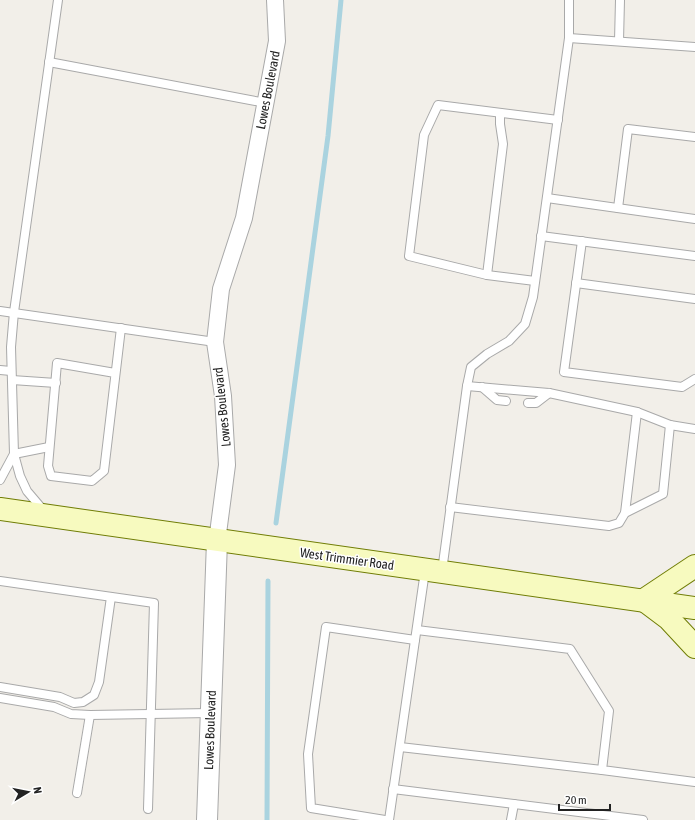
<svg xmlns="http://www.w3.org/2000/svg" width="695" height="820" font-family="'Asap Condensed',sans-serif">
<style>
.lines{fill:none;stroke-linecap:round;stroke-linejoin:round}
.stream{stroke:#aad3df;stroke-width:5}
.service-casing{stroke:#a9a9a9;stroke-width:10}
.minor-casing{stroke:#a9a9a9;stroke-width:18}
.tertiary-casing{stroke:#a9a9a9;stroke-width:22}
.secondary-casing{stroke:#707d05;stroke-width:24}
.service{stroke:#fff;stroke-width:8}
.minor{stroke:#fff;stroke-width:16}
.tertiary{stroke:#fff;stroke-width:20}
.secondary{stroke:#f7fabf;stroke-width:22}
.labels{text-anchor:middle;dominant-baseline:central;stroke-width:3;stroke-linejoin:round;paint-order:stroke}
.street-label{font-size:13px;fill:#222;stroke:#fff}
</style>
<rect width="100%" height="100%" fill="#f2efe9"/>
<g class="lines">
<g class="stream">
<polyline points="276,523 328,136 341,0"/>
<polyline points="267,820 268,581"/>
</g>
<defs>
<g id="service">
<polyline points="569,38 695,47"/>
<polyline points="619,41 620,0"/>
<polyline points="49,62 266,103"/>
<polyline points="547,198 695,219"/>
<polyline points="618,208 628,129 695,137"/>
<polyline points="541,236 695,256"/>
<polyline points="582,241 564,372 682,387 695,379"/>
<polyline points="487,275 503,144 500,124 500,113"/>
<polyline points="535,281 487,275 409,256 424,135 438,105 558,120"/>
<polyline points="576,283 695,299"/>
<polyline points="0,311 215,342"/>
<polyline points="0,370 11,371"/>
<polyline points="115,373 57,363 48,466 51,476 92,481 104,471 121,328"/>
<polyline points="12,380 56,383"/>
<polyline points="467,386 549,393 637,412 670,425 695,429"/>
<polyline points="482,387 497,400 506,401"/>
<polyline points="528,403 536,403 549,393"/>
<polyline points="14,454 49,447"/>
<polyline points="0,480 14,454"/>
<polyline points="450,507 609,526 619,523 625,513 637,412"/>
<polyline points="44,511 27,491 20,476 14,454 11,347 14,312 58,0"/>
<polyline points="625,513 663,494 670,425"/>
<polyline points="442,571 467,386 471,367 487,354 509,341 525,324 533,297 569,38 569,0"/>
<polyline points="0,581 154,603 148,809"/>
<polyline points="417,630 570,649 609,711 602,770 695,782"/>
<polyline points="0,687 60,697 74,703 83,702 94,695 99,682 111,597"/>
<polyline points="0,698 54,707 71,714 90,715 210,713"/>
<polyline points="400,747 602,770"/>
<polyline points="393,789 643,820"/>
<polyline points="77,793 90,715"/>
<polyline points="385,820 311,808 308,754 326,627 415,640"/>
<polyline points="389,820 425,571"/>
<polyline points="511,820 514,804"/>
</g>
<polyline id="minor" points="217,541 227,465 223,396 215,342 221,289 244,218 277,41 275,0"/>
<polyline id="tertiary" points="207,820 217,541"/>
<g id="secondary">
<polyline points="0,509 695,608"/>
<polyline points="644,600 695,566"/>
<polyline points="645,601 669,619 695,647"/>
</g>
</defs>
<use href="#service" class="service-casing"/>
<use href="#minor" class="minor-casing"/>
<use href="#tertiary" class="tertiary-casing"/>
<use href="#secondary" class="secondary-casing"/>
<use href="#service" class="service"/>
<use href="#minor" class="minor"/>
<use href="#tertiary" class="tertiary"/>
<use href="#secondary" class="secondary"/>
</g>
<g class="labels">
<g class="street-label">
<text transform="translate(268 90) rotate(-79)">Lowes Boulevard</text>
<text transform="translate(222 407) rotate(-96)">Lowes Boulevard</text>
<text transform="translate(347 559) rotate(8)">West Trimmier Road</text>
<text transform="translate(210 730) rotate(-88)">Lowes Boulevard</text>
</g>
</g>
<g transform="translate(28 792) rotate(80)" stroke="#ffffff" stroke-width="3" paint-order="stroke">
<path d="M0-3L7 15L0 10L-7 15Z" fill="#222222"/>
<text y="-6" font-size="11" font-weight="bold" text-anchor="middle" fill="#222222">N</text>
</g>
<path d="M559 804v6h51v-6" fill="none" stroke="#222222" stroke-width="2"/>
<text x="565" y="804" font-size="12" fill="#222222" stroke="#ffffff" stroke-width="3" paint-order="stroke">20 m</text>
</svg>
